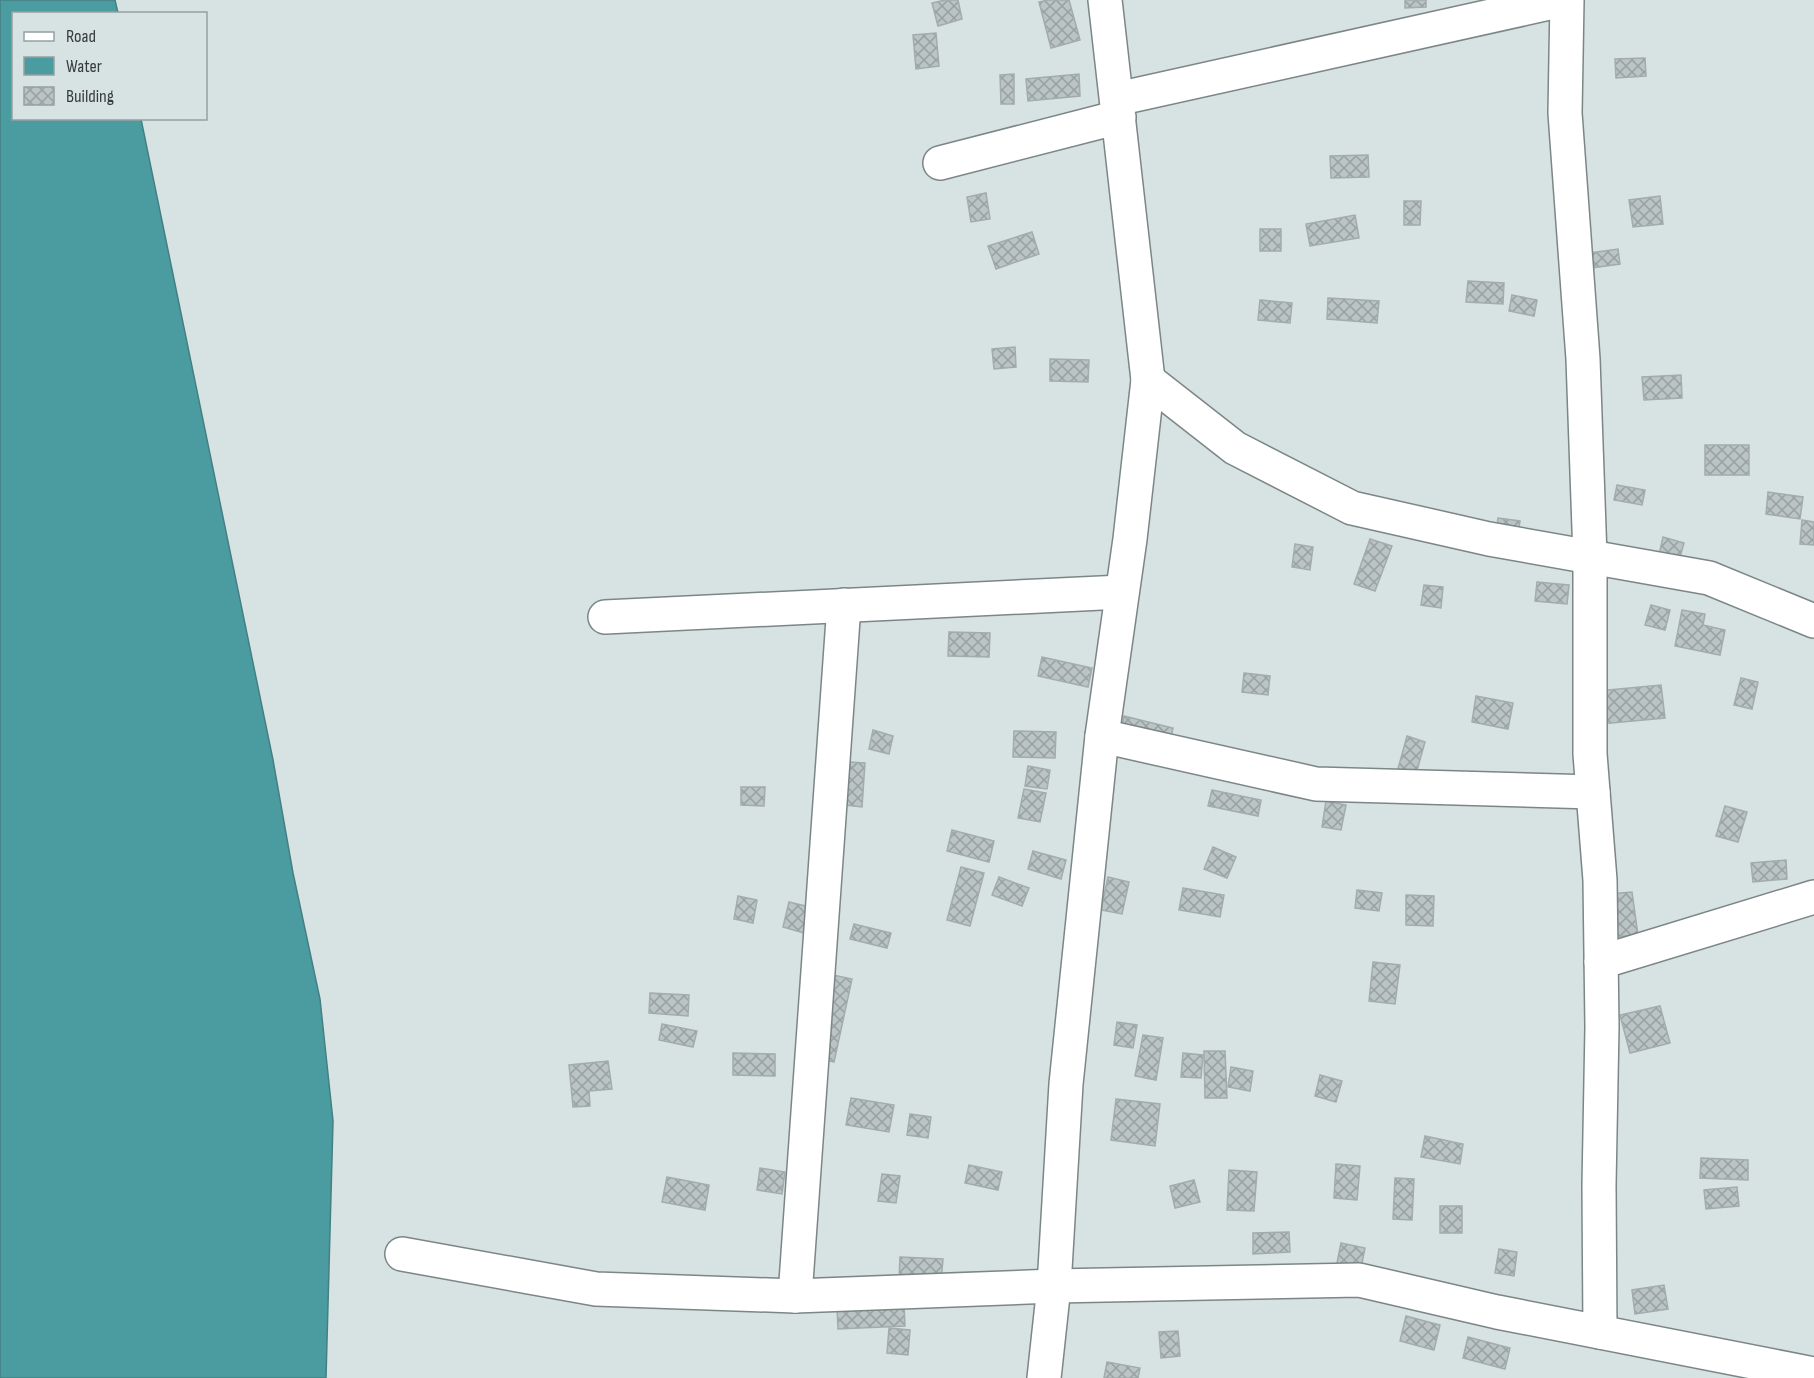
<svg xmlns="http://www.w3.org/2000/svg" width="1814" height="1378" font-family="'Sofia Sans Condensed',sans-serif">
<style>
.water{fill:#4b9ca0;stroke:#457f82;stroke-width:1.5}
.building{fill:url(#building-cross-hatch);stroke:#a2acad;stroke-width:1.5}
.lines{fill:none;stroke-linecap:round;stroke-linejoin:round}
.street-casing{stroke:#7c8686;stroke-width:36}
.street{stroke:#fff;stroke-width:33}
</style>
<defs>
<pattern id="building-cross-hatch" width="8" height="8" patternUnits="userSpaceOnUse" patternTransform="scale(1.5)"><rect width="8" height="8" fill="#bac4c5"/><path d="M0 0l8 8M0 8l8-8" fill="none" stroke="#98a0a1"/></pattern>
</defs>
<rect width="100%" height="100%" fill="#d7e2e2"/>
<polygon class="water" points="0,0 115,0 118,13 14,14 14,118 141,119 273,760 293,873 320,999 333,1121 326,1378 0,1378"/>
<g class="building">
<polygon points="945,0 958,0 962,19 938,26 932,3"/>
<polygon points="1048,0 1069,0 1080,40 1051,48 1039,2"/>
<polygon points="1405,0 1426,0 1426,7 1405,8"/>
<polygon points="936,33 939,66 916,69 913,35"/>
<polygon points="1645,58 1646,76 1616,78 1615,59"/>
<polygon points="1014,74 1014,104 1001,104 1000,75"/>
<polygon points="1079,74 1080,96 1028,101 1026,79"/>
<polygon points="1368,155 1369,177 1331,178 1330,156"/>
<polygon points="986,193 990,219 971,222 967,197"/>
<polygon points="1660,196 1663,224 1633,227 1629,200"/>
<polygon points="1404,201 1421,201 1420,225 1404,225"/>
<polygon points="1355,215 1359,238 1310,246 1306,224"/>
<rect x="1260" y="229" width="21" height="22"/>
<polygon points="1032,232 1039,254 996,269 988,246"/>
<polygon points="1618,249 1620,264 1592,268 1590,253"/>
<polygon points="1468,281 1504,283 1503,304 1466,302"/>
<polygon points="1512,295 1537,300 1534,316 1509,311"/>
<polygon points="1328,298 1379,301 1377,323 1327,319"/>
<polygon points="1260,300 1292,303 1290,323 1258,320"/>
<polygon points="1015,347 1016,367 994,369 992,349"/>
<polygon points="1050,359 1089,360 1088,382 1050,381"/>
<polygon points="1681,375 1682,398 1644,400 1642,377"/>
<rect x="1705" y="445" width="44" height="30"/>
<polygon points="1617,485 1645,490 1642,505 1614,500"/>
<polygon points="1768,492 1803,497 1800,519 1766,514"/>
<polygon points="1498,518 1520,521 1517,541 1495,538"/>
<polygon points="1802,520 1814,522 1814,545 1800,544"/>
<polygon points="1663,537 1684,543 1678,564 1658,559"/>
<polygon points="1370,539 1392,546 1375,591 1354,584"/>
<polygon points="1295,544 1313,547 1310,570 1292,567"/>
<polygon points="1537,582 1569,585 1567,604 1535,601"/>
<polygon points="1424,585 1443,587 1441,608 1421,605"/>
<polygon points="1651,605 1670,610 1665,630 1645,625"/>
<polygon points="1682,610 1705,614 1703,625 1725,630 1720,655 1675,646"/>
<polygon points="949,632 990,633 989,657 948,656"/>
<polygon points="1042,657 1092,668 1088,687 1038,676"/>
<polygon points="1244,673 1270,676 1268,695 1242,692"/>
<polygon points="1741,678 1758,682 1752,709 1734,705"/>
<polygon points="1661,685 1665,718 1601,724 1598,691"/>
<polygon points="1476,696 1513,703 1508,729 1472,722"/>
<polygon points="1124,716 1173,728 1167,755 1118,743"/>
<polygon points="873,730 893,736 889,754 869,749"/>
<polygon points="1014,731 1056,732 1055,758 1013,757"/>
<polygon points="1407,736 1425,742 1414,781 1396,776"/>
<polygon points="849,762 865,763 862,807 845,805"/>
<polygon points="1028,766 1050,770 1047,789 1025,786"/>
<polygon points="741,787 765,787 764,806 741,805"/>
<polygon points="1024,789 1046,793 1040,822 1018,818"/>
<polygon points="1212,790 1261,800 1258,816 1208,806"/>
<polygon points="1326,801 1346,805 1341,830 1322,827"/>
<polygon points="1725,806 1747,812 1738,842 1716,836"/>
<polygon points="952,830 994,841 989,862 947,851"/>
<polygon points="1213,847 1236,857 1227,878 1204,869"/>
<polygon points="1033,851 1066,860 1061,879 1028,869"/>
<polygon points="1786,860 1787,879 1753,882 1751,863"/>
<polygon points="961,867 984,873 970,926 947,920"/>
<polygon points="999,877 1029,888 1022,906 992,895"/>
<polygon points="1108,877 1129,882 1122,914 1101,910"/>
<polygon points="1183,888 1224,895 1220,917 1179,910"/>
<polygon points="1357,890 1382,893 1379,911 1355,908"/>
<polygon points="1632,892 1638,935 1614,937 1609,894"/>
<polygon points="1406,895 1434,896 1433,926 1406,925"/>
<polygon points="738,896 757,900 753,923 734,919"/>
<polygon points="789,902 810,907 804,933 783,927"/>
<polygon points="854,924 891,933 887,948 850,939"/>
<polygon points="1373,962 1400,965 1395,1004 1369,1001"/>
<polygon points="833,975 852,979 834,1062 815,1057"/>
<polygon points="650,993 689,995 688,1016 649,1013"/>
<polygon points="1660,1006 1670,1043 1630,1053 1620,1015"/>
<polygon points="1117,1022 1137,1025 1133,1048 1114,1045"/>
<polygon points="662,1024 697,1031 693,1047 659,1040"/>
<polygon points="1143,1035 1163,1038 1156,1080 1135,1076"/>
<polygon points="1204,1051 1225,1051 1227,1098 1205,1098"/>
<polygon points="733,1053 775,1054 775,1076 733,1075"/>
<polygon points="1183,1053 1203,1055 1201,1078 1181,1077"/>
<polygon points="608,1061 612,1089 589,1091 590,1106 573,1107 569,1065"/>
<polygon points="1231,1067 1253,1071 1250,1091 1228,1087"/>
<polygon points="1320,1075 1342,1081 1336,1102 1315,1096"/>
<polygon points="851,1098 894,1105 889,1132 846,1125"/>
<polygon points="1116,1099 1160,1104 1155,1146 1111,1140"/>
<polygon points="910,1114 931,1117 928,1138 907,1135"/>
<polygon points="1425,1136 1463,1144 1460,1164 1421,1157"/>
<polygon points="1701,1158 1748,1160 1748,1180 1700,1178"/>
<polygon points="1336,1164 1360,1166 1357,1200 1334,1198"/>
<polygon points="969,1165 1002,1172 998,1190 965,1183"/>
<polygon points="760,1168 785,1172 782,1194 757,1190"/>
<polygon points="1229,1170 1257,1172 1254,1211 1227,1210"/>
<polygon points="882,1174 900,1176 896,1203 878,1201"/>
<polygon points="667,1177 709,1185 705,1210 662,1202"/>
<polygon points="1395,1178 1414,1179 1412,1220 1393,1219"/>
<polygon points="1194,1180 1200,1202 1175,1208 1170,1186"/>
<polygon points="1737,1187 1739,1206 1706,1209 1704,1190"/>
<rect x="1440" y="1206" width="22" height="27"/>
<polygon points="1289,1232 1290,1252 1253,1254 1253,1233"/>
<polygon points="1341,1243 1365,1248 1361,1268 1337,1263"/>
<polygon points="1499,1249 1517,1252 1514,1276 1495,1273"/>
<polygon points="900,1257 943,1259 941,1282 899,1280"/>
<polygon points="1664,1285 1668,1309 1635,1314 1632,1290"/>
<polygon points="904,1305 905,1326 838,1329 837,1308"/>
<polygon points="1406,1316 1440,1325 1434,1350 1400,1341"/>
<polygon points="889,1328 910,1330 908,1355 887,1353"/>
<polygon points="1178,1331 1180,1356 1161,1358 1159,1332"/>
<polygon points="1468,1337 1510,1348 1505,1369 1463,1358"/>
<polygon points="1107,1362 1140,1368 1138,1378 1104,1378"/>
</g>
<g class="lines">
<defs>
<g id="street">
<polyline points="1567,0 1565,113 1583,359 1590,557 1590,754 1600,880 1602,1027 1599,1185 1600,1332"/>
<polyline points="1117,99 1563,0"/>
<polyline points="940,163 1119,117"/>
<polyline points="1148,380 1235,448 1352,508 1489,539 1709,578 1814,621"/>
<polyline points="605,617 1122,592"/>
<polyline points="1102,736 1316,784 1593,792"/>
<polyline points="1601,962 1814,897"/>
<polyline points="402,1254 596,1289 795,1296 1054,1286 1359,1280 1497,1312 1814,1374"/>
<polyline points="795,1296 844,605"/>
<polyline points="1044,1378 1054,1286 1066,1084 1102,736 1130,539 1148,380 1105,0"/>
</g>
</defs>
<use href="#street" class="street-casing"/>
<use href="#street" class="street"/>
</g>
<rect x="12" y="12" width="195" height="108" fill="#d7e2e2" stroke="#97a0a0" stroke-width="1.5"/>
<rect x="24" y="32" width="30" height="9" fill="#ffffff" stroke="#97a0a0" stroke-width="1.5"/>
<text x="66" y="42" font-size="18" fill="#373c3c">Road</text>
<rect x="24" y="57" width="30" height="18" fill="#4b9ca0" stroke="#97a0a0" stroke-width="1.5"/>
<text x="66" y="72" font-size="18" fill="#373c3c">Water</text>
<rect x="24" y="87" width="30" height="18" fill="url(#building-cross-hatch)" stroke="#97a0a0" stroke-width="1.5"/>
<text x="66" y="102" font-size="18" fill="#373c3c">Building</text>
</svg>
